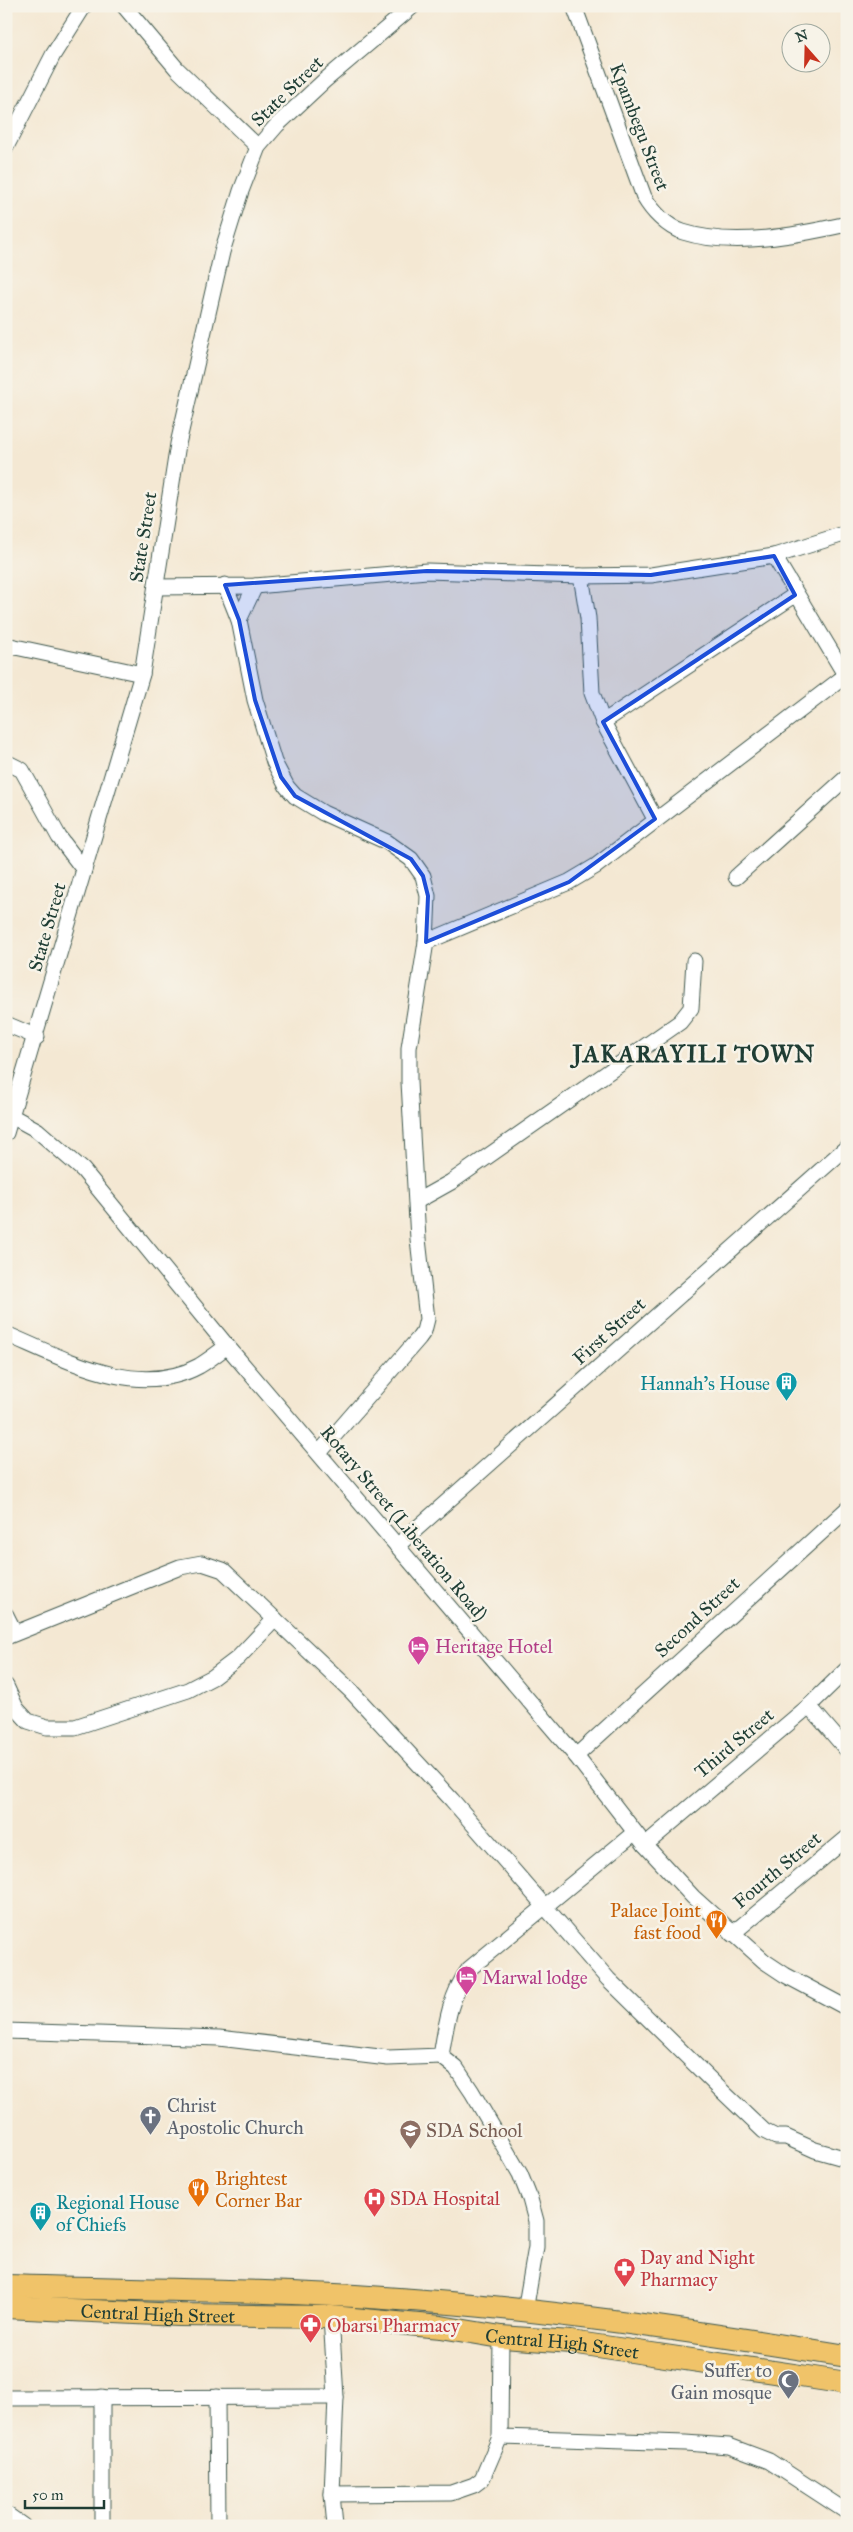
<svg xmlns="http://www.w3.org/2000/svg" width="853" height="2532" font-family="'IM FELL Great Primer',serif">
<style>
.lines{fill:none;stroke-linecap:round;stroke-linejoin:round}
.minor-casing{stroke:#3f574c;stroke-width:17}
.highway-casing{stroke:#3f574c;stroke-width:24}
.minor{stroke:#fff;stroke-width:15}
.highway{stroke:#f0c369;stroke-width:22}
.marked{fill:#1d4ed8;fill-opacity:0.2;stroke:#1d4ed8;stroke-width:4;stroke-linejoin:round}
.labels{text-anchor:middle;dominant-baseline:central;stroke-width:5;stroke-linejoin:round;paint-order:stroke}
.street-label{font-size:19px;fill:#1f3d34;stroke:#f7f3e8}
.culture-label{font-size:19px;fill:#0d838f;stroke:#f7f3e8;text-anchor:end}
.hotel-label{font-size:19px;fill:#b23c85;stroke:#f7f3e8;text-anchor:start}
.food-label{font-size:19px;fill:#c56008;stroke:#f7f3e8;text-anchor:end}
.worship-label{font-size:19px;fill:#5b616d;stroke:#f7f3e8;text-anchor:start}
.education-label{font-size:19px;fill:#785e54;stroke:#f7f3e8;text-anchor:start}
.health-label{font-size:19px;fill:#be3a42;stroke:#f7f3e8;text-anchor:start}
.district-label{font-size:24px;font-weight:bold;letter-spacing:1px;fill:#1f3d34;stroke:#f7f3e8}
</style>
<rect width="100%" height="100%" fill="#f7f3e8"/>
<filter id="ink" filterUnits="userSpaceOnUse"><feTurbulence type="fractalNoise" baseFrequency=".02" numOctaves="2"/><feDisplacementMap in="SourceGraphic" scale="10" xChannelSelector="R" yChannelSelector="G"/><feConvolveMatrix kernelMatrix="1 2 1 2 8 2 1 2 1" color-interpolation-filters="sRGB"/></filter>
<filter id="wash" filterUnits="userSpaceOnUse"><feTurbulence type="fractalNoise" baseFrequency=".0096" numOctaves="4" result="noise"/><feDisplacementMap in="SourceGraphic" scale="20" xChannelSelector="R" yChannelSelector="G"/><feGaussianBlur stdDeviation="1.12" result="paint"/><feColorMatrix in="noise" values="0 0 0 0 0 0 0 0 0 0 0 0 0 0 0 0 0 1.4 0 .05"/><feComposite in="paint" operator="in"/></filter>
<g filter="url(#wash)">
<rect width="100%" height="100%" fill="#f4e8d3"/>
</g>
<g filter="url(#ink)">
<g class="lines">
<defs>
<g id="minor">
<polyline points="124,6 177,69 258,147"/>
<path d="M574 6 644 197C652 211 667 227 683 232 733 248 798 235 847 224"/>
<polyline points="6,147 53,55 84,6"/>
<polyline points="774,556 847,678"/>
<polyline points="581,576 588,618 592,693 603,722 655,819"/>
<polyline points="225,585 239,620 255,700 274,762 287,787 295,796 323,813 387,842 411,859 423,876 428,896 426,942 409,1048 409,1082 418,1239 427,1319 424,1331 419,1338 319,1453"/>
<polyline points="156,587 255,586 427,571 581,576 651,575 774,556 847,533"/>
<polyline points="239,620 255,586"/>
<polyline points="6,645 142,674"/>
<polyline points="603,722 795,595"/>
<polyline points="6,762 22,770 59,837 84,870"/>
<polyline points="736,877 847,777"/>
<polyline points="426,942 569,882 596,866 845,676"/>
<polyline points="6,1024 37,1037"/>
<polyline points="6,1113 37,1130 83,1170 227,1346 576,1756 645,1845 693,1897 764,1961 785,1975 847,2008"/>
<polyline points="6,1133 142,674 178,444 222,252 241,191 258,147 277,125 324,81 413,6"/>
<polyline points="417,1201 451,1182 680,1022 691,1008 694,961"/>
<path d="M6 1334C63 1358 137 1400 199 1366 209 1360 218 1353 227 1346"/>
<polyline points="397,1546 847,1147"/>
<polyline points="6,1615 15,1633"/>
<polyline points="6,1637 180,1567 202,1563 223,1570 350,1690 452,1800 608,1979 722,2091 764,2131 776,2137 786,2137 815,2150 847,2159"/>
<polyline points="6,1686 16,1708 28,1721 47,1727 75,1727 188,1690 213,1677 238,1658 275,1619"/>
<polyline points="809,1706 847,1750"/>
<polyline points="576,1756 847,1509"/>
<polyline points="645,1845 809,1706 847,1669"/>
<polyline points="732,1934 847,1838"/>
<path d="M6 2031 219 2038 388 2058 441 2056C446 2025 450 1995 469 1969L634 1833"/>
<polyline points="441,2056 456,2068 472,2092 520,2174 530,2199 536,2221 536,2247 525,2311"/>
<polyline points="331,2317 336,2397 332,2494 335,2526"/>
<polyline points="217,2397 218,2526"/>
<polyline points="6,2398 336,2397"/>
<polyline points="500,2437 685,2443 729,2446 769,2461 847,2512"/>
<polyline points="332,2494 451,2493 474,2485 482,2479 500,2437 501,2337"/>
<polyline points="6,2514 23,2526"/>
<polyline points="102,2526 102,2397"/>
</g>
<g id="highway">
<path d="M6 2286C132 2290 258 2289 384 2298 539 2308 694 2331 847 2356"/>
<path id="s1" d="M6 2307 179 2315 331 2317 441 2327 501 2337 571 2342 847 2383"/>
</g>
</defs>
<use href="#minor" class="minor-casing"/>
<use href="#highway" class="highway-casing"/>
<use href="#minor" class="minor"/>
<use href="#highway" class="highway"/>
</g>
</g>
<path class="marked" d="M774 556 795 595 603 722 655 819 569 882 426 942 428 896 423 876 411 859 295 796 281 777 255 700 239 620 225 585 427 571 651 575Z"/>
<defs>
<symbol id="building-pin" viewBox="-11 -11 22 30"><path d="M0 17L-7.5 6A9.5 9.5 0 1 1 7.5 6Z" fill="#0f9aa8" stroke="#f7f3e8"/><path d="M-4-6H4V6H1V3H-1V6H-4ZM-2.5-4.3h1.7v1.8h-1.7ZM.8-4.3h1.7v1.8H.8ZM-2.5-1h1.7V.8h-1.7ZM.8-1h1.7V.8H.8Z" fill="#fff"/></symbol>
<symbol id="hotel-pin" viewBox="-11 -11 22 30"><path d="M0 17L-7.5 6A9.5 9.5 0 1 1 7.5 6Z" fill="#d1479c" stroke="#f7f3e8"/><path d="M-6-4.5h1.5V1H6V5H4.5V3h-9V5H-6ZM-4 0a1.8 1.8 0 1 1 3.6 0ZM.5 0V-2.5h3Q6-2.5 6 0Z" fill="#fff"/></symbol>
<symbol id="restaurant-pin" viewBox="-11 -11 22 30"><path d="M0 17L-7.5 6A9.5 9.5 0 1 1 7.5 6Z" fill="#e8710a" stroke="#f7f3e8"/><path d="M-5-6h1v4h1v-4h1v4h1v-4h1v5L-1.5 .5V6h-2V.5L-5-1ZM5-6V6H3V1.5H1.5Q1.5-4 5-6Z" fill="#fff"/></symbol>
<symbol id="church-pin" viewBox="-11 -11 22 30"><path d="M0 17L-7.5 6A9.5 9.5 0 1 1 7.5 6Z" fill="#6b7280" stroke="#f7f3e8"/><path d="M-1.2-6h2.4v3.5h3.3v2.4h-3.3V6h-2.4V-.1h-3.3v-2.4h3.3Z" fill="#fff"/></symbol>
<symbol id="school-pin" viewBox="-11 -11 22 30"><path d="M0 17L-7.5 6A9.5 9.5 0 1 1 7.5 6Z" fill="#8d6e63" stroke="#f7f3e8"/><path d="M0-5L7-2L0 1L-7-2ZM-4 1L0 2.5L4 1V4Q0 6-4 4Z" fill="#fff"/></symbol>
<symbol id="hospital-pin" viewBox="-11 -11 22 30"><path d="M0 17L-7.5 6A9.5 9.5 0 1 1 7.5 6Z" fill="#e0444e" stroke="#f7f3e8"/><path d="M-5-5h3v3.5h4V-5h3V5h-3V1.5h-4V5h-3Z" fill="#fff"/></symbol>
<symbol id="pharmacy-pin" viewBox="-11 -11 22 30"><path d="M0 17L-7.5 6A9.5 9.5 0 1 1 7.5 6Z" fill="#e0444e" stroke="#f7f3e8"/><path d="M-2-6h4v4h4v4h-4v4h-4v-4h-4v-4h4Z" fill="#fff"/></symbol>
<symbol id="mosque-pin" viewBox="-11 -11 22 30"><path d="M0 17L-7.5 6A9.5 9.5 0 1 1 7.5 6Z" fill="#6b7280" stroke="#f7f3e8"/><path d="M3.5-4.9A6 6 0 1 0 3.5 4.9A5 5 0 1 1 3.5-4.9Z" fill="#fff"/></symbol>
</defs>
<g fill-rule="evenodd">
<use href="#building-pin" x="774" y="1370" width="25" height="34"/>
<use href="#hotel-pin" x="406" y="1634" width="25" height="34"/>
<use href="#restaurant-pin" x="704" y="1908" width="25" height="34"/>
<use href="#hotel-pin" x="454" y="1964" width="25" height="34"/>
<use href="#church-pin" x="138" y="2104" width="25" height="34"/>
<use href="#school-pin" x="398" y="2118" width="25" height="34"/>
<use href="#restaurant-pin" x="186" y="2176" width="25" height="34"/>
<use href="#hospital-pin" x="362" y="2186" width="25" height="34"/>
<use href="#building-pin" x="28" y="2200" width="25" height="34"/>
<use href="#pharmacy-pin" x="612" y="2256" width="25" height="34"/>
<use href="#pharmacy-pin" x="298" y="2312" width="25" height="34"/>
<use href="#mosque-pin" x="776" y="2368" width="25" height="34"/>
</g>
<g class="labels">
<g class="street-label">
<text transform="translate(287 91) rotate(-44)">State Street</text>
<text transform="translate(640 127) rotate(69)">Kpambegu Street</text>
<text transform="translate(143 537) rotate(-81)">State Street</text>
<text transform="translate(47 927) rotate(-74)">State Street</text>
<text transform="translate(609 1331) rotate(-42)">First Street</text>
<text transform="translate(404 1523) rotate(50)">Rotary Street (Liberation Road)</text>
<text transform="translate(697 1617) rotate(-43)">Second Street</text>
<text transform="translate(734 1743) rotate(-40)">Third Street</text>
<text transform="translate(777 1870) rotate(-40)">Fourth Street</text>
<text stroke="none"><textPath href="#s1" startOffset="152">Central High Street</textPath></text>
<text stroke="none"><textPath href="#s1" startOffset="558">Central High Street</textPath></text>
</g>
<g class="culture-label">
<text x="770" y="1383">Hannah's House</text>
<text x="56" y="2202" text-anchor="start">Regional House<tspan x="56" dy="22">of Chiefs</tspan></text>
</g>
<g class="hotel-label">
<text x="435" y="1646">Heritage Hotel</text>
<text x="482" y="1977">Marwal lodge</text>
</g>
<g class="food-label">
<text x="701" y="1910">Palace Joint<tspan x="701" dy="22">fast food</tspan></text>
<text x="215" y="2178" text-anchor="start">Brightest<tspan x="215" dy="22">Corner Bar</tspan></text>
</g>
<g class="worship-label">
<text x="167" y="2105">Christ<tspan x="167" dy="22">Apostolic Church</tspan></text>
<text x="772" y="2370" text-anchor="end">Suffer to<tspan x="772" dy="22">Gain mosque</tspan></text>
</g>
<g class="education-label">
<text x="426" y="2130">SDA School</text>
</g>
<g class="health-label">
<text x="390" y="2198">SDA Hospital</text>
<text x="640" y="2257">Day and Night<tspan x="640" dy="22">Pharmacy</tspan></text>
<text x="327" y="2325">Obarsi Pharmacy</text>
</g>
<g class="district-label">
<text x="694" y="1054">JAKARAYILI TOWN</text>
</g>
</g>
<rect width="853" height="2532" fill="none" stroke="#f7f3e8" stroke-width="25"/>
<g transform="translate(806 48) rotate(340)"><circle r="24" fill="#f7f3e8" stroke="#a1aaa0"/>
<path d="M0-4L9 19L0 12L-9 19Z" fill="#c8321e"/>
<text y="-8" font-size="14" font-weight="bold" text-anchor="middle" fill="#1f3d34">N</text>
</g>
<path d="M25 2500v8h79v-8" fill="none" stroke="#1f3d34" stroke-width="2.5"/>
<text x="32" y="2500" font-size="15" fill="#1f3d34" stroke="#f7f3e8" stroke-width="4" paint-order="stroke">50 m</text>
</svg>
